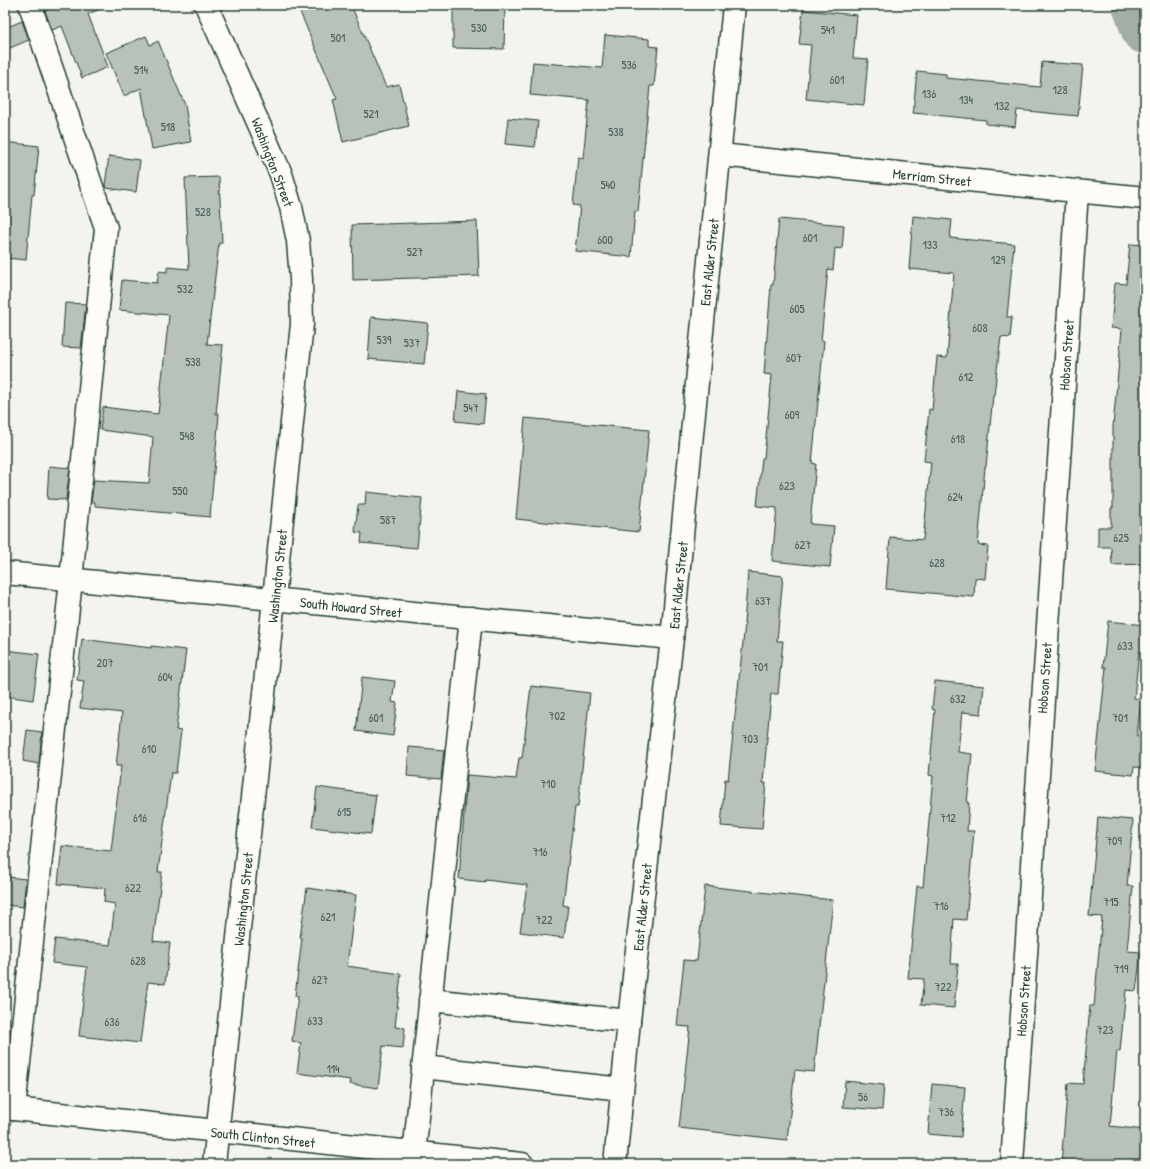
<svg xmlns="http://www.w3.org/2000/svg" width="1150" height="1169" font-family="'Patrick Hand',sans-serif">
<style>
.built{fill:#e2e5df}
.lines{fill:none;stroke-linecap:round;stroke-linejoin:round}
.river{stroke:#a3aea7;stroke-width:48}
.building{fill:#b9c1bb;stroke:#1f3d34}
.minor-casing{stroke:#1f3d34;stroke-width:25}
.major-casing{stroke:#1f3d34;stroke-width:25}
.minor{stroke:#fdfcf7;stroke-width:22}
.major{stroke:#fdfcf7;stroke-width:22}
.labels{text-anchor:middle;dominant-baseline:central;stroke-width:3.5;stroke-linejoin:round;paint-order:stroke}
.number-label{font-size:12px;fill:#465e56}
.street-label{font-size:14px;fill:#1f3d34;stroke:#fdfcf7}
</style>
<rect width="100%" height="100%" fill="#f4f4ef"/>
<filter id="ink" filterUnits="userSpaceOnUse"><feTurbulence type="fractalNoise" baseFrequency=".025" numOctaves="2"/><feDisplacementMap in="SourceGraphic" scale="8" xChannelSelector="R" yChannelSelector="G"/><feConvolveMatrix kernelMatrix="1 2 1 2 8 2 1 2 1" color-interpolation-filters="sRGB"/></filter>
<g filter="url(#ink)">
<polygon class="built" points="1137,5 1145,5 1145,34"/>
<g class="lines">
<polyline class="river" points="1136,5 1145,30"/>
</g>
<g class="building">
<polygon points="54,5 110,5 88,14 108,67 82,78 62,26 52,30 45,11 55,7"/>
<polygon points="297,5 351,5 386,87 399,84 409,126 343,142 333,100 337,99"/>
<polygon points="453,5 505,5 504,49 453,48"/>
<polygon points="803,10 857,15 853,58 868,59 864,105 806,99 811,45 799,44"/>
<polygon points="22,21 29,40 5,50 5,28"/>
<polygon points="605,35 649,39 649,46 658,47 654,86 650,86 638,212 635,211 631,257 575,251 580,206 573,205 578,157 583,158 589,100 530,95 533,62 602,68"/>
<polygon points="146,36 150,45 158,41 185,105 191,142 152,149 141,88 124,96 106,53"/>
<polygon points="1042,62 1083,65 1078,116 1017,110 1015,127 986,124 986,120 913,113 917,71 946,74 946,78 1040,87"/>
<polygon points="508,118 538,121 535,147 505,144"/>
<polygon points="5,142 39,146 34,195 32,195 26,260 5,258"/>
<polygon points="109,156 140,160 136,192 106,188 105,185"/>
<polygon points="219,177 222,243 219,243 207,344 223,345 216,414 219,414 210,517 95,506 95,502 91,502 94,480 149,483 153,437 100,430 103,407 158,414 169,315 119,310 122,280 157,283 159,271 167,272 167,267 189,269 185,178"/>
<polygon points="913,216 952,220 950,238 1014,244 1007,317 1012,317 1010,338 1001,337 994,395 993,395 986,467 985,467 978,545 988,546 985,579 975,578 974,597 886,589 890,537 923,540 931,462 924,461 929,409 932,410 937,357 947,358 954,273 909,269"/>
<polygon points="779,219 844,225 842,249 835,248 833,270 828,269 821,341 824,341 812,463 816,464 810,524 834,526 830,567 772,561 777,508 757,506 762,458 764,458 772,375 764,374 771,285 773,285"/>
<polygon points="477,221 479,276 353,280 352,225"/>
<polygon points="1130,244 1145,245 1145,325 1141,364 1145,365 1145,564 1112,565 1111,547 1098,547 1098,527 1111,527 1111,508 1113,508 1113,426 1122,329 1111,328 1115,283 1126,284"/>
<polygon points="65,303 86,304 81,348 62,347"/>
<polygon points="371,317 428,323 424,364 368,359"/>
<polygon points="458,391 486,394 483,424 455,421"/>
<polygon points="525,418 649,430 639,532 516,519"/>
<polygon points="49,466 70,468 66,500 47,499"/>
<polygon points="366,492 422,498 417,548 361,543 362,533 355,532 358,505 365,505"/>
<polygon points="748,572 783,576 777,641 783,641 778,694 771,694 763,783 766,783 762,829 721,826 725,779 728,780 745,624 744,624"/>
<polygon points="1108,621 1145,625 1143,652 1139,652 1134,698 1141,699 1137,736 1145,737 1145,768 1134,767 1133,775 1095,771 1106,667 1103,667"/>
<polygon points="82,639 151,648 151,646 186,650 176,730 181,731 176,773 171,773 158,872 162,872 153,941 170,943 165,984 148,982 140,1043 79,1036 87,967 52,963 55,939 110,945 115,904 104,902 105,888 58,884 62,846 111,851 121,766 116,766 122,713 80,708 84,681 77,680"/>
<polygon points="5,650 39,654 33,700 5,696"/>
<polygon points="362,677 395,681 392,702 397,703 393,736 356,731"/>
<polygon points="935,681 984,686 981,714 962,712 958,752 972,754 967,803 969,803 967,831 974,831 966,920 954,919 951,964 958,964 954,1008 921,1005 924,979 908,978 917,886 923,887 933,776 929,775 935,710 932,709"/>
<polygon points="531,686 590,693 578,807 575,807 563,905 568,906 564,938 520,932 527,885 485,880 485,882 459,879 467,775 516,779 519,758 522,758"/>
<polygon points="27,730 42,732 39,764 23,761"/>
<polygon points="409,747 444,750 441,779 407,776"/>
<polygon points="317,787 376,795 371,834 312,827"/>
<polygon points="1098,817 1133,820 1127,886 1133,886 1127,951 1140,952 1140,960 1136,991 1126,990 1120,1051 1117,1051 1110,1126 1145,1130 1145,1164 1061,1164 1068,1083 1083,1084 1090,1006 1094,1006 1102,917 1089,916"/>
<polygon points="7,877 26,879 23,907 5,905"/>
<polygon points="705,886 833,900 814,1072 795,1070 787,1140 679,1128 690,1027 677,1026 684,960 697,961"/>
<polygon points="307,888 356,895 347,966 401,974 395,1027 405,1028 403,1048 383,1046 378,1088 350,1084 351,1080 297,1073 301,1043 292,1041 298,996 295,996 302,938 300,938"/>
<polygon points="845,1081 884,1085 882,1110 843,1107"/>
<polygon points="932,1084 965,1087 961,1137 928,1134"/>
</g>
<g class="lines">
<defs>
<g id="minor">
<polyline points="206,5 281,174 291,207 298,241 301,279 302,324 274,599 214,1164"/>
<polyline points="720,155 1145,198"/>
<polyline points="5,573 672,638"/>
<polyline points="430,1000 629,1021"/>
<polyline points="423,1067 622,1089"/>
<polyline points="5,1108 522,1164"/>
<polyline points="14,1109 71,580 106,228 30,5"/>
<polyline points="413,1164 471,618"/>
<polyline points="1012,1164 1077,192"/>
</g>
<polyline id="major" points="615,1164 629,1021 672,638 734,5"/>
</defs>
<use href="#minor" class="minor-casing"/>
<use href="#major" class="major-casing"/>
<use href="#minor" class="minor"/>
<use href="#major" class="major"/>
</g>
</g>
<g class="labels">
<g class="number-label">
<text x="479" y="27">530</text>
<text x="828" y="29">541</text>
<text x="338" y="37">501</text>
<text x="629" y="64">536</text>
<text x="141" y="69">514</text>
<text x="837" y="79">601</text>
<text x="1060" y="89">128</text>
<text x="929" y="93">136</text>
<text x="966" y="99">134</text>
<text x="1002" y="105">132</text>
<text x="371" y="113">521</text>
<text x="168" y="126">518</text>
<text x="616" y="131">538</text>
<text x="608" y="184">540</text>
<text x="203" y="211">528</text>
<text x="810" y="237">601</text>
<text x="605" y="239">600</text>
<text x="930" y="244">133</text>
<text x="415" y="251">527</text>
<text x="998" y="259">129</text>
<text x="185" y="288">532</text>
<text x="797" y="308">605</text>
<text x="980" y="327">608</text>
<text x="384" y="339">539</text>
<text x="412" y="342">537</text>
<text x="794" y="357">607</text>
<text x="193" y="361">538</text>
<text x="966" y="376">612</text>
<text x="471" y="407">547</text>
<text x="792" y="414">609</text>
<text x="187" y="435">548</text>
<text x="958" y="438">618</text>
<text x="787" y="485">623</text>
<text x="180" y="490">550</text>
<text x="955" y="496">624</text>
<text x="388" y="519">587</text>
<text x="1121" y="537">625</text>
<text x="803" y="544">627</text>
<text x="937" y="562">628</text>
<text x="763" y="600">637</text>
<text x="1125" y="645">633</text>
<text x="105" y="662">207</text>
<text x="760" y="666">701</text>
<text x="165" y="676">604</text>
<text x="958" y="698">632</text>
<text x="557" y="715">702</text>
<text x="376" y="717">601</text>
<text x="1120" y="717">701</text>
<text x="750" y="738">703</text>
<text x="149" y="748">610</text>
<text x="548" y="783">710</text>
<text x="344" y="811">615</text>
<text x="140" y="817">616</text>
<text x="948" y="817">712</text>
<text x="1114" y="840">709</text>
<text x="540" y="851">716</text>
<text x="133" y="887">622</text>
<text x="1111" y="901">715</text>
<text x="941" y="905">716</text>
<text x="328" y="916">621</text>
<text x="544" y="919">722</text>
<text x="138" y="960">628</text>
<text x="1121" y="968">719</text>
<text x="320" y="979">627</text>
<text x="943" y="986">722</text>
<text x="315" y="1020">633</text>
<text x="112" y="1021">636</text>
<text x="1105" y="1029">723</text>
<text x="333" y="1068">114</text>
<text x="863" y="1096">56</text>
<text x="946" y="1111">736</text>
</g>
<g class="street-label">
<text transform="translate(273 162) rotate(69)">Washington Street</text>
<text transform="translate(932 177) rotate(6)">Merriam Street</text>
<text transform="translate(709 262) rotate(-84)">East Alder Street</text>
<text transform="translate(1066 355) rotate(-86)">Hobson Street</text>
<text transform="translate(277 576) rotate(-84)">Washington Street</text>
<text transform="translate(678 585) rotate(-84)">East Alder Street</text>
<text transform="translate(351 607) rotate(6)">South Howard Street</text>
<text transform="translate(1044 678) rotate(-86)">Hobson Street</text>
<text transform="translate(243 899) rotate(-84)">Washington Street</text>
<text transform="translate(642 907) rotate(-84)">East Alder Street</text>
<text transform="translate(1023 1001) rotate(-86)">Hobson Street</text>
<text transform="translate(263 1137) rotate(6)">South Clinton Street</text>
</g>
</g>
<rect width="1150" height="1169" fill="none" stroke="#fdfcf7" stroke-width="20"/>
<rect x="10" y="10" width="1130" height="1149" fill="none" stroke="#1f3d34" stroke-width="1.5" filter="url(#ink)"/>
</svg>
